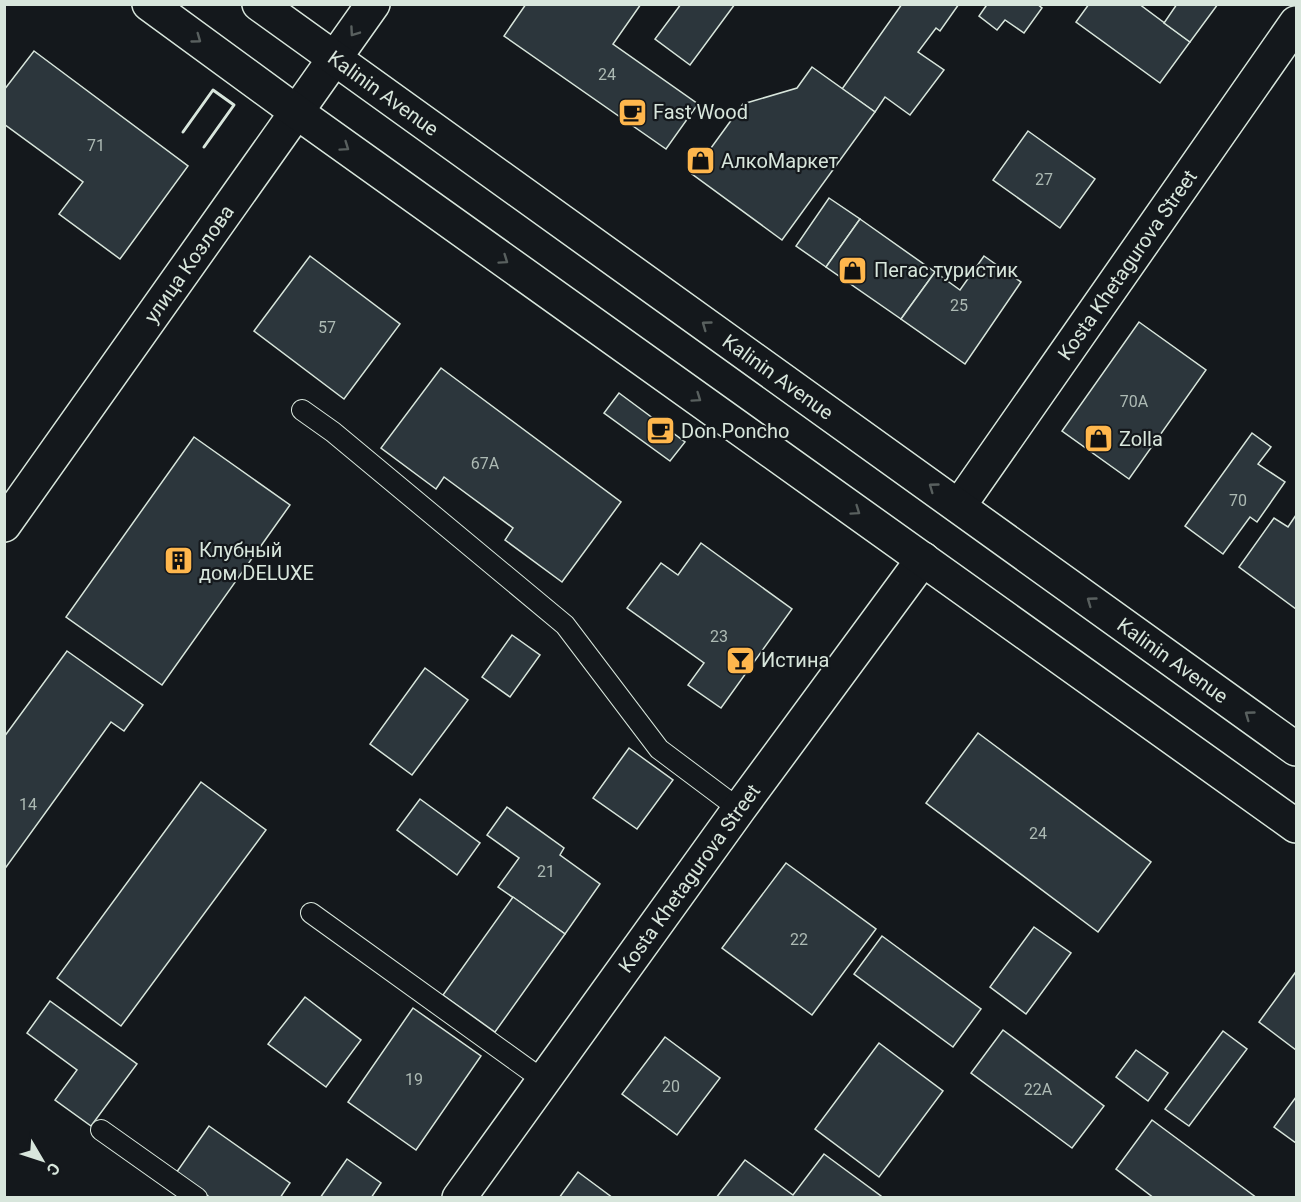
<svg xmlns="http://www.w3.org/2000/svg" width="1301" height="1202" font-family="Roboto,sans-serif">
<style>
.building{fill:#2c363c;stroke:#d8e6dc;stroke-width:1.5}
.lines{fill:none;stroke-linecap:round;stroke-linejoin:round}
.service-casing{stroke:#d8e6dc;stroke-width:22}
.minor-casing{stroke:#d8e6dc;stroke-width:36}
.primary-casing{stroke:#d8e6dc;stroke-width:36}
.service{stroke:#14181c;stroke-width:20}
.minor{stroke:#14181c;stroke-width:33}
.primary{stroke:#14181c;stroke-width:33}
.wall{stroke:#d8e6dc;stroke-width:3}
.oneway{stroke:#59605f}
.labels{text-anchor:middle;dominant-baseline:central;stroke-width:4.5;stroke-linejoin:round;paint-order:stroke}
.number-label{font-size:16px;fill:#adbab4}
.street-label{font-size:20px;fill:#d8e6dc;stroke:#14181c}
.poi-label{font-size:20px;fill:#d8e6dc;stroke:#14181c;text-anchor:start}
</style>
<rect width="100%" height="100%" fill="#14181c"/>
<g class="building">
<polygon points="526,4 641,4 613,44 698,104 666,149 504,36"/>
<polygon points="681,4 735,4 690,65 655,39"/>
<polygon points="902,4 959,4 940,31 936,28 918,52 944,70 910,115 885,97 875,112 842,89"/>
<polygon points="984,4 1037,4 1042,8 1024,33 1005,20 997,30 979,16 986,6"/>
<polygon points="1089,4 1139,4 1190,42 1160,83 1076,22"/>
<polygon points="1177,4 1218,4 1190,42 1164,23"/>
<polygon points="34,51 188,166 120,259 59,214 83,182 4,124 4,90"/>
<polygon points="812,67 875,112 782,240 692,174 743,104 797,88"/>
<polygon points="1028,131 1095,179 1060,228 993,180"/>
<polygon points="829,198 860,219 826,267 796,246"/>
<polygon points="860,219 935,272 901,319 826,267"/>
<polygon points="310,256 400,324 344,399 254,331"/>
<polygon points="984,256 1021,282 965,364 901,319 935,272 960,290"/>
<polygon points="1139,322 1206,370 1129,479 1062,431"/>
<polygon points="441,368 621,502 562,582 505,540 513,528 444,477 436,489 381,448"/>
<polygon points="619,393 685,442 670,461 604,413"/>
<polygon points="1252,433 1271,447 1258,464 1285,482 1257,522 1250,517 1223,554 1185,526"/>
<polygon points="194,437 290,505 162,685 66,617"/>
<polygon points="1296,515 1296,609 1239,567 1274,518 1288,527"/>
<polygon points="701,543 792,609 721,708 688,685 704,663 627,608 661,563 678,575"/>
<polygon points="512,635 540,655 510,697 482,677"/>
<polygon points="67,651 143,705 124,731 111,722 4,870 4,737"/>
<polygon points="425,668 468,700 412,775 370,744"/>
<polygon points="978,733 1151,862 1098,932 926,803"/>
<polygon points="629,748 673,780 637,829 593,798"/>
<polygon points="201,782 266,830 121,1026 57,978"/>
<polygon points="420,799 480,843 457,875 397,830"/>
<polygon points="507,807 564,848 560,855 600,884 565,934 498,887 519,858 487,835"/>
<polygon points="786,863 876,929 812,1015 722,948"/>
<polygon points="513,897 565,934 495,1032 443,995"/>
<polygon points="1034,927 1071,953 1026,1014 990,987"/>
<polygon points="882,936 981,1009 953,1047 854,974"/>
<polygon points="1295,973 1296,974 1296,1050 1259,1022"/>
<polygon points="305,997 361,1040 326,1087 268,1044"/>
<polygon points="50,1001 137,1064 91,1126 55,1100 77,1070 27,1033"/>
<polygon points="413,1008 481,1056 416,1150 348,1102"/>
<polygon points="1003,1030 1104,1106 1072,1148 971,1073"/>
<polygon points="1223,1031 1247,1049 1189,1126 1165,1109"/>
<polygon points="665,1037 720,1078 677,1135 622,1094"/>
<polygon points="879,1043 943,1091 879,1177 815,1129"/>
<polygon points="1136,1050 1168,1073 1148,1101 1116,1077"/>
<polygon points="1296,1097 1296,1143 1274,1127"/>
<polygon points="1152,1120 1257,1198 1154,1198 1116,1169"/>
<polygon points="209,1126 290,1183 280,1198 211,1198 176,1173"/>
<polygon points="824,1154 881,1196 880,1198 716,1198 745,1160 793,1195"/>
<polygon points="347,1159 381,1183 371,1198 320,1198"/>
<polygon points="578,1172 613,1198 559,1198"/>
</g>
<g class="lines">
<defs>
<g id="service">
<polyline points="302,410 333,432 565,625 659,749 739,809"/>
<polyline points="311,913 543,1080"/>
<polyline points="101,1130 197,1198"/>
</g>
<g id="minor">
<path id="s1" d="M959 506 1296 23"/>
<path id="s2" d="M4 525 373 4"/>
<path id="s3" d="M459 1198 739 809 923 559"/>
</g>
<g id="primary">
<polyline points="149,4 298,113 1296,826"/>
<path id="s4" d="M259 4 1296 749"/>
</g>
</defs>
<use href="#service" class="service-casing"/>
<use href="#minor" class="minor-casing"/>
<use href="#primary" class="primary-casing"/>
<use href="#service" class="service"/>
<use href="#minor" class="minor"/>
<use href="#primary" class="primary"/>
<polyline class="wall" points="183,132 213,90 234,105 204,147"/>
</g>
<defs><path id="oneway-chevron" d="M-2-3.5L2.5 0L-2 3.5" fill="none" stroke-width="1.6" stroke-linecap="round" stroke-linejoin="round" transform="scale(1.5)"/></defs>
<g class="oneway">
<use href="#oneway-chevron" transform="translate(354 32) rotate(125)"/>
<use href="#oneway-chevron" transform="translate(197 39) rotate(36)"/>
<use href="#oneway-chevron" transform="translate(345 147) rotate(35)"/>
<use href="#oneway-chevron" transform="translate(504 260) rotate(35)"/>
<use href="#oneway-chevron" transform="translate(706 325) rotate(-144)"/>
<use href="#oneway-chevron" transform="translate(697 398) rotate(35)"/>
<use href="#oneway-chevron" transform="translate(933 487) rotate(-144)"/>
<use href="#oneway-chevron" transform="translate(856 511) rotate(35)"/>
<use href="#oneway-chevron" transform="translate(1091 601) rotate(-144)"/>
<use href="#oneway-chevron" transform="translate(1249 715) rotate(-144)"/>
</g>
<defs>
<symbol id="cafe-square" viewBox="-11 -11 22 22"><rect x="-9" y="-9" width="18" height="18" rx="4" fill="#ffb74d" stroke="#14181c"/><path d="M-5.5-4.5H6V0H3Q3 3.5 0 3.5H-2.5Q-5.5 3.5-5.5 0ZM3-3.2v2h1.7v-2ZM-6 4.5H4V6H-6Z" fill="#111"/></symbol>
<symbol id="shop-square" viewBox="-11 -11 22 22"><rect x="-9" y="-9" width="18" height="18" rx="4" fill="#ffb74d" stroke="#14181c"/><path d="M-5-2.5h2.3a2.7 3.5 0 0 1 5.4 0H5L5.5 6h-11ZM-1.5-2.5h3a1.5 2.3 0 0 0-3 0Z" fill="#111"/></symbol>
<symbol id="building-square" viewBox="-11 -11 22 22"><rect x="-9" y="-9" width="18" height="18" rx="4" fill="#ffb74d" stroke="#14181c"/><path d="M-4-6H4V6H1V3H-1V6H-4ZM-2.5-4.3h1.7v1.8h-1.7ZM.8-4.3h1.7v1.8H.8ZM-2.5-1h1.7V.8h-1.7ZM.8-1h1.7V.8H.8Z" fill="#111"/></symbol>
<symbol id="bar-square" viewBox="-11 -11 22 22"><rect x="-9" y="-9" width="18" height="18" rx="4" fill="#ffb74d" stroke="#14181c"/><path d="M-6-5H6L.8 .8V4.5H3.5V6h-7V4.5H-.8V.8Z" fill="#111"/></symbol>
</defs>
<g fill-rule="evenodd">
<use href="#cafe-square" x="616" y="96" width="33" height="33"/>
<use href="#shop-square" x="684" y="144" width="33" height="33"/>
<use href="#shop-square" x="836" y="254" width="33" height="33"/>
<use href="#cafe-square" x="644" y="414" width="33" height="33"/>
<use href="#shop-square" x="1082" y="422" width="33" height="33"/>
<use href="#building-square" x="162" y="544" width="33" height="33"/>
<use href="#bar-square" x="724" y="644" width="33" height="33"/>
</g>
<g class="labels">
<g class="number-label">
<text x="607" y="74">24</text>
<text x="96" y="145">71</text>
<text x="1044" y="179">27</text>
<text x="959" y="305">25</text>
<text x="327" y="327">57</text>
<text x="1134" y="401">70А</text>
<text x="485" y="463">67А</text>
<text x="1238" y="500">70</text>
<text x="719" y="636">23</text>
<text x="28" y="804">14</text>
<text x="1038" y="833">24</text>
<text x="546" y="871">21</text>
<text x="799" y="939">22</text>
<text x="414" y="1079">19</text>
<text x="671" y="1086">20</text>
<text x="1038" y="1089">22А</text>
</g>
<g class="street-label">
<text stroke="none"><textPath href="#s4" startOffset="153">Kalinin Avenue</textPath></text>
<text stroke="none"><textPath href="#s2" startOffset="320">улица Козлова</textPath></text>
<text stroke="none"><textPath href="#s1" startOffset="294">Kosta Khetagurova Street</textPath></text>
<text stroke="none"><textPath href="#s4" startOffset="639">Kalinin Avenue</textPath></text>
<text stroke="none"><textPath href="#s4" startOffset="1125">Kalinin Avenue</textPath></text>
<text stroke="none"><textPath href="#s3" startOffset="394">Kosta Khetagurova Street</textPath></text>
</g>
<g class="poi-label">
<text x="653" y="112">Fast Wood</text>
<text x="721" y="161">АлкоМаркет</text>
<text x="874" y="270">Пегас туристик</text>
<text x="681" y="431">Don Poncho</text>
<text x="1119" y="439">Zolla</text>
<text x="199" y="550">Клубный<tspan x="199" dy="23">дом DELUXE</tspan></text>
<text x="761" y="660">Истина</text>
</g>
</g>
<rect width="1301" height="1202" fill="none" stroke="#d8e6dc" stroke-width="12"/>
<g transform="translate(42 1160) rotate(129)" stroke="#14181c" stroke-width="4.5" paint-order="stroke">
<path d="M0-4.5L10 22L0 15L-10 22Z" fill="#d8e6dc"/>
<text y="-9" font-size="16" font-weight="bold" text-anchor="middle" fill="#d8e6dc">С</text>
</g>
</svg>
